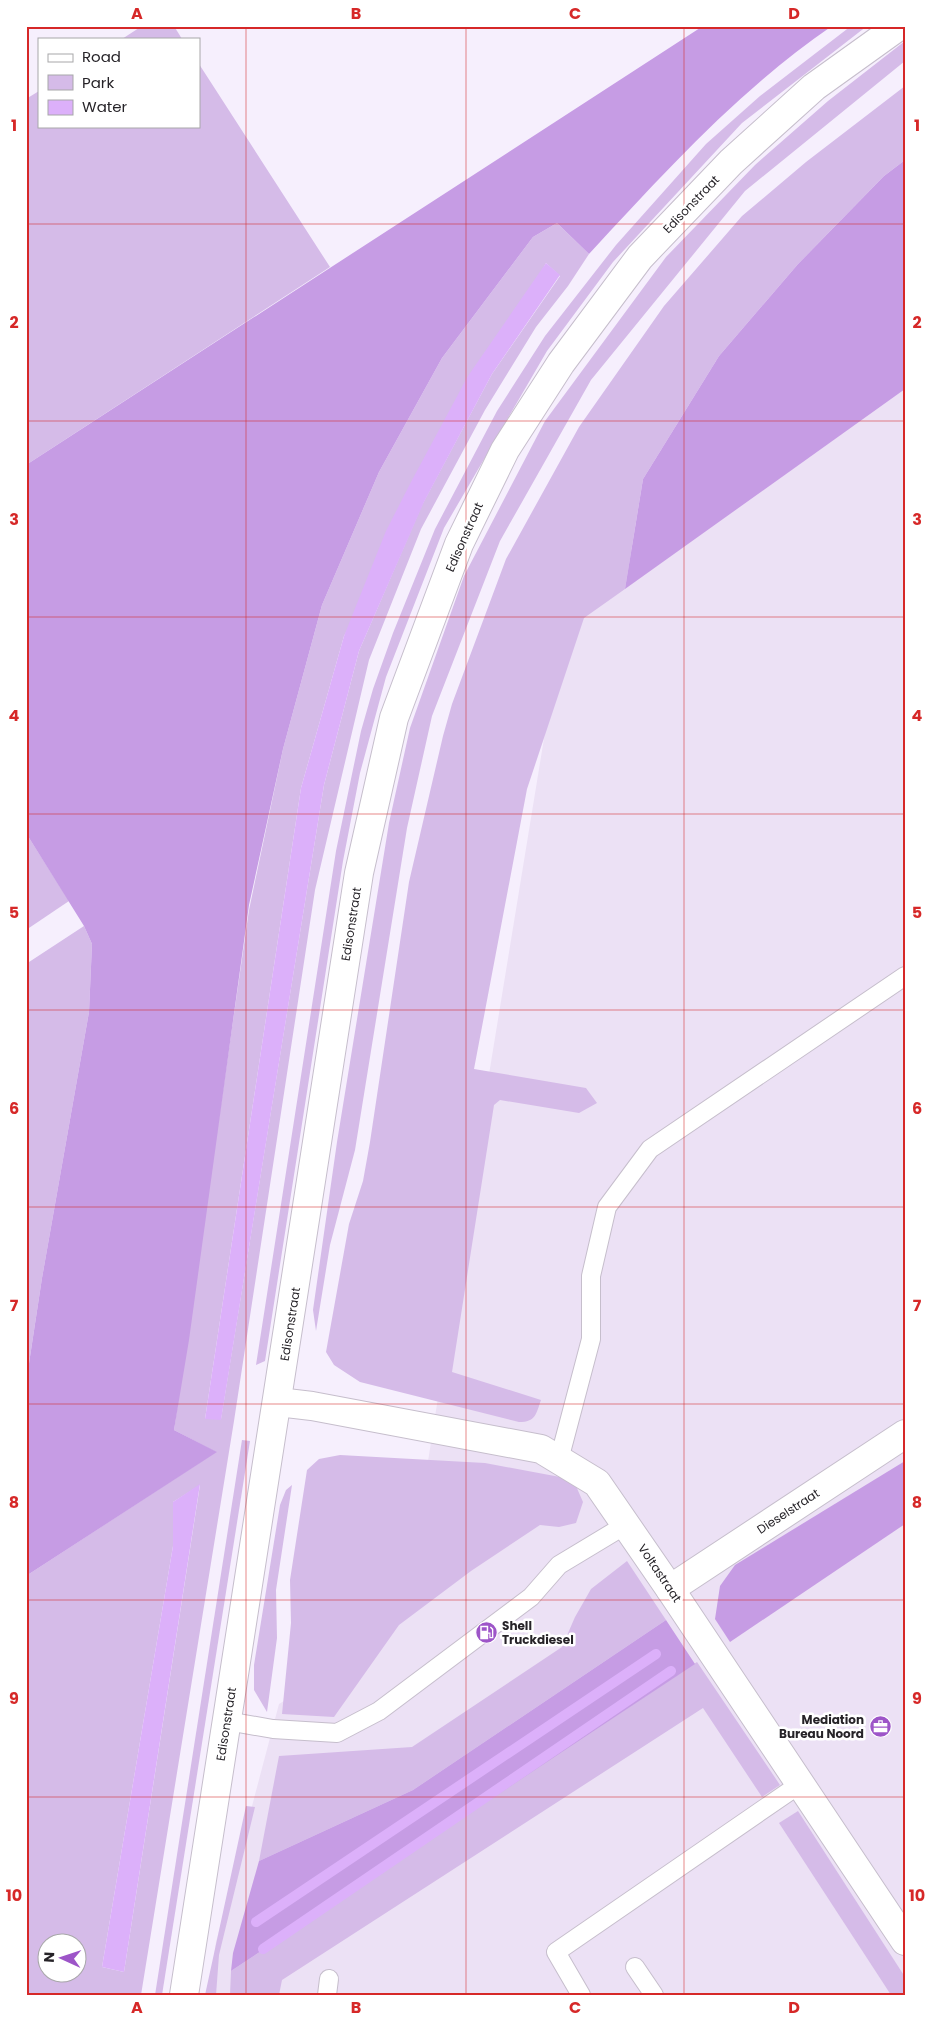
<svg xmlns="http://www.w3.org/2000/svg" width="931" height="2021" font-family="Poppins,sans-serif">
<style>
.built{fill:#ece1f5}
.green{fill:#d5bbe8;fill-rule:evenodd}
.forest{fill:#c69ce4}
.water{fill:#dcb0fa}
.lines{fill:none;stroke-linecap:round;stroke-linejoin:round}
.stream{stroke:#dcb0fa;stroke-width:10}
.service-casing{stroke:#c6becc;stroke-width:20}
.minor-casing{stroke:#c6becc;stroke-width:30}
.primary-casing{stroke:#c6becc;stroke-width:30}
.service{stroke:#fff;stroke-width:18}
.minor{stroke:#fff;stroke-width:28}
.primary{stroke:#fff;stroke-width:28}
.grid{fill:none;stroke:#d62828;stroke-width:1;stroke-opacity:0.55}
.labels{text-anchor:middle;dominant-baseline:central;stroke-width:5;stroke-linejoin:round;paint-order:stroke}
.street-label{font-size:12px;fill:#262328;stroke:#fff}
.poi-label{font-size:12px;font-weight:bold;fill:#262328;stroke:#fff;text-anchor:start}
.neatline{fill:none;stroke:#d62828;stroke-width:2}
.grid-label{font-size:16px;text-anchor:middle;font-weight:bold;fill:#d62828}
</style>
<rect width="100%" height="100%" fill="#f6effd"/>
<polygon class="built" points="905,342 905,1995 208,1995 216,1942 279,1704 356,1657 418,1525 484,1105 567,598"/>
<g class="green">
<polygon points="142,26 174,26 182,39 122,39"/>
<polygon points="851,26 867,26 742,123 613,262 547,351 444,528 386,677 360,773 343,861 265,1361 256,1365 336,851 361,731 373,689 393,633 435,529 497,411 545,336 616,245 706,144 760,96"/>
<polygon points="905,41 905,61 745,191 591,380 500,541 432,716 407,828 355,1150 330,1245 316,1331 313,1310 337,1142 389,823 410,728 464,576 545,421 666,257 755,165 828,101"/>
<polygon points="199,64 330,267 26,465 26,99 39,91 39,126 199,126"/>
<path d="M905 86V160L884 176 798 264 719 356 643 479 625 589 584 618 527 789 474 1069 586 1088 597 1103 579 1113 500 1100 494 1105 452 1372 541 1400C536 1414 536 1422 519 1422L360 1382 334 1365 326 1352 349 1224 363 1181 370 1142 409 882 443 736 452 704 506 559 579 427 664 306 742 216 806 162Z"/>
<path d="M557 223 589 254 568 286 536 327 485 410 421 529 369 660 315 890 234 1421 141 1995H26V1576L216 1452 174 1430 249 910 283 749 322 605 379 472 442 358 533 237ZM546 263 560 276 492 374 422 505 359 651 324 785 221 1419H205L301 788 344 636ZM200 1485 124 1972 102 1967 173 1546V1502ZM48 1944H78V1974H48Z"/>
<polygon points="26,833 69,901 26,930"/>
<polygon points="84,926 92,944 89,1012 42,1278 26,1383 26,964"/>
<polygon points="242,1440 250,1441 162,1995 155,1995"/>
<polygon points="340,1455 485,1463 560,1477 576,1486 583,1502 576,1523 559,1527 540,1525 471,1571 399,1625 334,1717 282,1714 291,1623 290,1580 307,1470 319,1459"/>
<polygon points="292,1485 276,1590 277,1638 267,1712 254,1690 254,1665 280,1505 286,1490"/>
<polygon points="627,1561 666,1620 413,1790 259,1861 279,1756 412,1747 562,1647 575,1617 591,1589"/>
<polygon points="697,1662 780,1785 762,1797 703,1708 282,1980 279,1995 230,1995 231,1971"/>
<polygon points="246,1806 255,1807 219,1955 216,1995 205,1995"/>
<polygon points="798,1811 905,1977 905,1995 891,1995 779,1823"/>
</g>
<g class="forest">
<path d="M703 26H832C740 89 664 173 589 254L557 223 533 237 442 358 379 472 322 605 283 749 249 905 189 1340 174 1430 217 1452 26 1576V1383L42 1278 89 1012 92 944 84 926 26 833V465Z"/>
<polygon points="905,160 905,389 625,589 643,479 719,356 798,264 884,176"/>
<polygon points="905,1461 905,1524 730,1642 715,1619 720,1586 735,1565"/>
<polygon points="666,1620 695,1664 231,1971 233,1953 259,1861 413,1790"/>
</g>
<g class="water">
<polygon points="546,263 560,275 492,374 424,502 359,651 324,785 221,1420 205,1419 301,788 344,636 386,531 411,482 468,376"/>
<polygon points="200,1484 124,1972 102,1967 173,1546 173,1502"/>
</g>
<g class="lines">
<g class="stream">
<polyline points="256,1922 656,1654"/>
<polyline points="263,1949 671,1671"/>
</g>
<defs>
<g id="service">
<polyline points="559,1460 591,1339 591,1276 607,1207 650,1149 905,976"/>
<polyline points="227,1721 273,1729 337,1733 379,1711 531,1597 559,1565 627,1524"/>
<polyline points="635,1967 654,1995"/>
<polyline points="327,1995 329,1979"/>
<polyline points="581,1995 556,1952 800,1784"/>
</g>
<g id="minor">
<polyline points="278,1402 312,1406 541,1449 597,1483 670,1589 905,1941"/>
<polyline points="670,1589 905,1434"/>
</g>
<polyline id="primary" points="184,1995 359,873 394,718 459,544 505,450 561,363 640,257 731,162 814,87 899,26"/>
</defs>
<use href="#service" class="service-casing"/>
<use href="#minor" class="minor-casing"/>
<use href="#primary" class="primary-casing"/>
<use href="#service" class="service"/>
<use href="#minor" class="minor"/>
<use href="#primary" class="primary"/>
</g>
<path class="grid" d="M246 26V1995M466 26V1995M684 26V1995M26 224H905M26 421H905M26 617H905M26 814H905M26 1010H905M26 1207H905M26 1404H905M26 1600H905M26 1797H905"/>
<defs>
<symbol id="fuel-disc" viewBox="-11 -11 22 22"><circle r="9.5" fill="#9d55c8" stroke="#fff"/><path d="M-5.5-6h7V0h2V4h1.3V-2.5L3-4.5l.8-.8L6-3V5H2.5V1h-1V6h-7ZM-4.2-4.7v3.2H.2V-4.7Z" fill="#fff"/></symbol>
<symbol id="office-disc" viewBox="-11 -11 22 22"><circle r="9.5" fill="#9d55c8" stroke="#fff"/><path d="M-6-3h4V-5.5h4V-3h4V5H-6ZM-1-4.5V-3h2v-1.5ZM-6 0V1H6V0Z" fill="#fff"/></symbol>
</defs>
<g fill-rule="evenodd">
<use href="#fuel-disc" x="474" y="1620" width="25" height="25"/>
<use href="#office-disc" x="868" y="1714" width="25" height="25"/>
</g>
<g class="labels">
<g class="street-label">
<text transform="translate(691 204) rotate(-46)">Edisonstraat</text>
<text transform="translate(464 537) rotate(-66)">Edisonstraat</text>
<text transform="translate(351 924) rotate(-81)">Edisonstraat</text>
<text transform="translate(290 1324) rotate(-81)">Edisonstraat</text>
<text transform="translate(788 1511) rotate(-33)">Dieselstraat</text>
<text transform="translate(660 1573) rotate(56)">Voltastraat</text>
<text transform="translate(226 1724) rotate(-81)">Edisonstraat</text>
</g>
<g class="poi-label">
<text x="502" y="1625">Shell<tspan x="502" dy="14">Truckdiesel</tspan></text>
<text x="864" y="1719" text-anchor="end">Mediation<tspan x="864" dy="14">Bureau Noord</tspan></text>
</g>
</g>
<rect width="931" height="2021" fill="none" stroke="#ffffff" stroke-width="55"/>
<rect x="38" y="38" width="162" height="90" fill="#ffffff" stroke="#a8a7a9"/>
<rect x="48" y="54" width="25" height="8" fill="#ffffff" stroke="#a8a7a9"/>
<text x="82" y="62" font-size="15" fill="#262328">Road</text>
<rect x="48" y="75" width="25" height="15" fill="#d5bbe8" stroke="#a8a7a9"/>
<text x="82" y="88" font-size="15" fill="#262328">Park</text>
<rect x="48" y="100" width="25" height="15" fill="#dcb0fa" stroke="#a8a7a9"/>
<text x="82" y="112" font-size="15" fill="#262328">Water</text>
<g transform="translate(62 1958) rotate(273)"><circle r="24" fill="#ffffff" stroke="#a8a7a9"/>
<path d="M0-4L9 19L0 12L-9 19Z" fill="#9d55c8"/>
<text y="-8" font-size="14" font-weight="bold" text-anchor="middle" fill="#262328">N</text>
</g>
<rect x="28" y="28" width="876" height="1966" class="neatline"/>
<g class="grid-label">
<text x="137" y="19">A</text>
<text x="356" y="19">B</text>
<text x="575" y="19">C</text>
<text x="794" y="19">D</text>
<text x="14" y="131">1</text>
<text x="917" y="131">1</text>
<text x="14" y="328">2</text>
<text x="917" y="328">2</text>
<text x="14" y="525">3</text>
<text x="917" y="525">3</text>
<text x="14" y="721">4</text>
<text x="917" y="721">4</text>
<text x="14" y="918">5</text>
<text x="917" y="918">5</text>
<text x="14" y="1114">6</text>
<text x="917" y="1114">6</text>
<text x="14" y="1311">7</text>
<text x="917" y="1311">7</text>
<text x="14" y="1508">8</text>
<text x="917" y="1508">8</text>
<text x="14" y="1704">9</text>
<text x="917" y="1704">9</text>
<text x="14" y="1901">10</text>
<text x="917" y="1901">10</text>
<text x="137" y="2013">A</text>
<text x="356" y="2013">B</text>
<text x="575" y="2013">C</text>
<text x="794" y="2013">D</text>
</g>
</svg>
